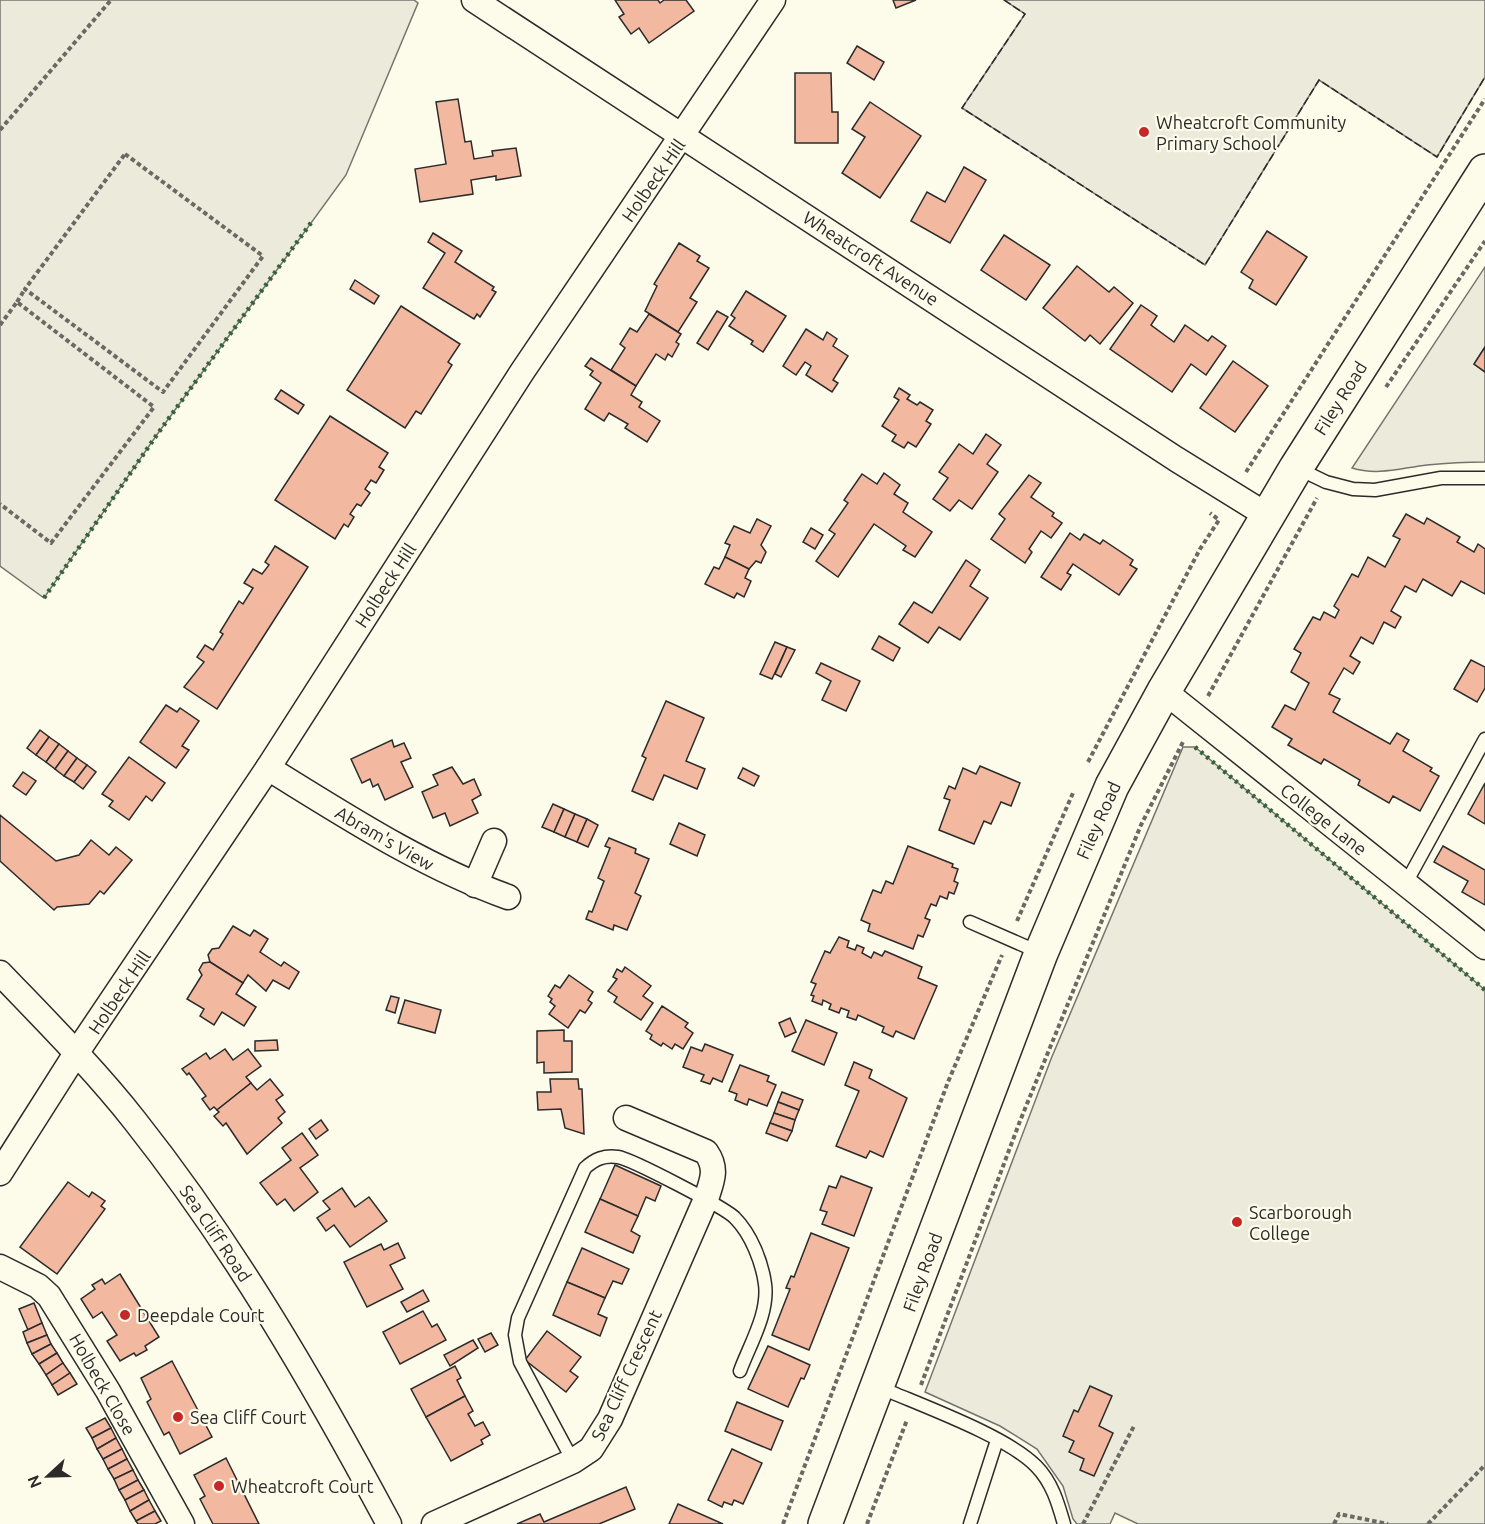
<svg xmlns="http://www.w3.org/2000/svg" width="1485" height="1524" font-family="Ubuntu,sans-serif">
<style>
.green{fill:#ecebdb;stroke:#74746e;stroke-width:1.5}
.building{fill:#f2b8a0;stroke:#2b2b2b;stroke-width:1.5}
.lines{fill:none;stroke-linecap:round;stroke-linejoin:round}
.lane-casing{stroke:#2b2b2b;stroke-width:15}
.street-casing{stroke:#2b2b2b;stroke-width:27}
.highway-casing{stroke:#2b2b2b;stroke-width:36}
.path{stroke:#6a6964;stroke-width:4;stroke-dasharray:4.5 3;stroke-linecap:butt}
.lane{stroke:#fdfbea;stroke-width:12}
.street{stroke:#fdfbea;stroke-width:24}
.highway{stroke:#fdfbea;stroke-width:33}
.hedge{stroke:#34623c;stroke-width:4.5;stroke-dasharray:3 4.5;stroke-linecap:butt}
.fence{stroke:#2b2b2b;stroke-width:1.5;stroke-dasharray:8 3;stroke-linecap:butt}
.poi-dot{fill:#c62828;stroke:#fdfbea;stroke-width:2}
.labels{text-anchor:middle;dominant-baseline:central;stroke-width:4.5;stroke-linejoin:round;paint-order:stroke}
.poi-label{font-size:18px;fill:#2b2b2b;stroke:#fdfbea;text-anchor:start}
.street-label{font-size:18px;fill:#2b2b2b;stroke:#fdfbea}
</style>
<rect width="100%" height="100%" fill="#fdfbea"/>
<g class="green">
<polygon points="0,0 414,0 418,3 346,175 156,436 44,598 0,566"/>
<polygon points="1004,0 1485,0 1485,77 1437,157 1319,80 1205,265 962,108 1025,14"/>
<path d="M1485 267V347L1474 364 1485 372V462C1466 462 1447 463 1427 465 1401 468 1378 476 1352 468Z"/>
<polygon points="1183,747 1195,747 1485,990 1485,1524 1138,1524 1115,1513 1110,1524 1077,1524 1073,1519 1063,1486 1037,1449 1000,1426 925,1392 1051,1059"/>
</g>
<g class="building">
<polygon points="615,0 658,0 660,3 664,0 686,0 694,11 649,43 639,28 631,34 619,17 624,14"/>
<polygon points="893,0 916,0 896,8"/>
<polygon points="857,46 884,62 874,80 847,63"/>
<polygon points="795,73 831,73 832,112 838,112 838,143 795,143"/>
<polygon points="458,99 465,142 471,141 474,159 493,156 492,151 516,148 521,176 496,180 496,176 471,180 473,194 420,202 415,169 446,164 436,102"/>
<polygon points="870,102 921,136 880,198 842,173 865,137 852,129"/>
<polygon points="964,167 986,180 950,243 911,221 927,192 945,202"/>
<polygon points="1267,231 1307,257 1276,305 1249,288 1253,280 1241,272"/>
<polygon points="433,233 462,251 455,262 494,287 492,290 496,292 480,317 477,314 474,319 423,288 445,253 428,242"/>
<polygon points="1004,235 1050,265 1026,300 981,270"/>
<polygon points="679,243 700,256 697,261 709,268 690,298 697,302 678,332 645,311 657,286 654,284"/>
<polygon points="1077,266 1109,292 1114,287 1133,303 1100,344 1090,335 1085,341 1043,308"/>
<polygon points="355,280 379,296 374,304 350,289"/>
<polygon points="746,291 786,316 763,352 751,344 753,341 729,326 735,318 731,315"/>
<polygon points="1141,305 1157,316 1151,325 1174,342 1185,325 1208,341 1212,336 1226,346 1206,375 1191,364 1172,392 1110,349"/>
<polygon points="401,306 460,344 448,362 452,365 421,414 416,411 405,428 347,390"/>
<polygon points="717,311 728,317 708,350 697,343"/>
<polygon points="649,314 681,334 676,342 679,344 672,357 668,354 665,360 656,354 636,386 611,370 625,348 620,344 630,328 637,332"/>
<polygon points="806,329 823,340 827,332 837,339 833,346 848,356 833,380 838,383 832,392 806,375 811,366 805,362 796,375 783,366"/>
<polygon points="1485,347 1485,372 1474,364"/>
<polygon points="591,358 636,386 631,395 642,402 639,407 660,421 647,442 625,428 628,424 609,413 604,421 585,409 601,383 590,375 593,371 585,366"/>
<polygon points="1233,361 1268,386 1235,432 1200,408"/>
<polygon points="899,388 910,395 907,399 917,405 920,402 933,410 926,421 931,424 916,447 908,442 904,448 892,441 896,435 882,426 899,400 894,397"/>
<polygon points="281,390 304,405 298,414 275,399"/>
<polygon points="330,416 388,453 379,467 384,470 376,483 371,480 365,489 370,493 361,506 357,504 350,514 354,517 348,527 344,524 335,539 275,500"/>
<polygon points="986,434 1001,445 987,464 998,472 972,509 959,500 950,511 933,499 948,478 939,472 959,444 973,454"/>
<polygon points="884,473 900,485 894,494 908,503 903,512 932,532 915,557 903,550 906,546 874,524 838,577 816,561 835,534 829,530 848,503 844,500 862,474 877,484"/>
<polygon points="1029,475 1041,483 1031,497 1054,513 1052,516 1062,523 1051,538 1041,531 1029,549 1032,552 1025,563 991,539 1005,519 999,514"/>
<polygon points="1406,514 1424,524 1427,518 1460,537 1457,542 1474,552 1478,544 1485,549 1485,594 1461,581 1452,596 1423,579 1416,592 1405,586 1391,611 1401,617 1395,628 1384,622 1373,644 1361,637 1350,656 1360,662 1353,674 1344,668 1329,694 1340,699 1333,712 1390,744 1397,733 1409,740 1403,751 1432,768 1430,771 1439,776 1420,811 1393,796 1389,803 1358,785 1360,780 1324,759 1321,764 1288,745 1292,739 1272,727 1285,705 1295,710 1309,683 1291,672 1301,653 1294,649 1313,617 1320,620 1324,612 1335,618 1339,610 1334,606 1352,574 1358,577 1368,557 1385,567 1400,539 1393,536"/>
<polygon points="757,519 771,526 761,545 766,552 761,563 756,561 749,569 725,557 730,545 725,543 734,526 750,533"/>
<polygon points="811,528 823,535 815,549 803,542"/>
<polygon points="1070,533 1080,540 1084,534 1100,544 1103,540 1133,560 1130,565 1137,569 1119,595 1073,564 1067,573 1071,575 1061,590 1041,577"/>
<polygon points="275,546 308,567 217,709 184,687 204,662 197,657 205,645 213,650 223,634 220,632 239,601 243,604 253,588 244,583 253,569 262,574 269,565 265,562"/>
<polygon points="725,557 749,569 745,578 751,581 744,597 737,593 734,598 705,584 714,567 719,569"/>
<polygon points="966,560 980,570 970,586 988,598 960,640 939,627 928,643 899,624 914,602 932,613"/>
<polygon points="879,636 900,648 893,661 872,649"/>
<polygon points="775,642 787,647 772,679 760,674"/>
<polygon points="787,647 795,650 781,677 775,674"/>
<polygon points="1471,660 1485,667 1485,688 1477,702 1454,689"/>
<polygon points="821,663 860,681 846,711 822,700 831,681 816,673"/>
<polygon points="666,701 704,718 686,761 705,769 697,789 664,775 653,800 632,791 646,758 642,756"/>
<polygon points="166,705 177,712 180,708 199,721 182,746 189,750 176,768 140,742"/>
<polygon points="40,730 49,737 36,755 27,748"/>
<polygon points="49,737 59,744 46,762 36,755"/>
<polygon points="392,740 394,747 404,743 411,758 401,762 413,787 385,800 378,784 373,787 370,779 362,783 351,759"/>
<polygon points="59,744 68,751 55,769 46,762"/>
<polygon points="68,751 77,758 64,776 55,769"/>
<polygon points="129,757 165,783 152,801 146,796 129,820 109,806 113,801 102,794"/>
<polygon points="77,758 87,765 74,782 64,776"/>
<polygon points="87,765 96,772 83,789 74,782"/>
<polygon points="980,766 1020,783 1011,806 1001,802 991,824 984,821 974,844 939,830 950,800 944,798 949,786 955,789 963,768 976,774"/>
<polygon points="452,767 463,784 474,779 481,795 472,800 478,813 450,826 445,813 433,818 422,792 438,785 433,775"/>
<polygon points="743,768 759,776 754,786 738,778"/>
<polygon points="23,772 36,781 26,795 13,786"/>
<polygon points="1485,783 1485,824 1468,814"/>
<polygon points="553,804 564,809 554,832 542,827"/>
<polygon points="564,809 575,814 565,837 554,832"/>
<polygon points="575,814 587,819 577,842 565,837"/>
<polygon points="0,815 56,861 79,855 91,840 109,855 116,847 132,860 104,894 100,891 89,904 57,907 54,910 0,861"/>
<polygon points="587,819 598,825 588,847 577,842"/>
<polygon points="679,823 705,835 697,856 670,844"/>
<polygon points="609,838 636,849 635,853 649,859 635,893 641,896 627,930 614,925 613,930 586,919 589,911 592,912 604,881 598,878 610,848 605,846"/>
<polygon points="908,846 953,864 952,867 958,869 954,881 958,883 954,894 949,892 947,899 940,896 936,906 931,904 925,918 930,920 923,937 918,935 913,949 868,931 870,924 861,920 873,890 881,893 886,881 893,884"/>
<polygon points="1443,846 1485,870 1485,905 1462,892 1468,881 1434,862"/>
<polygon points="233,926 250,936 254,930 268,939 260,952 281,966 284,962 299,972 289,989 273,980 266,991 248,975 243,983 210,962 208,955 212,949 219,948"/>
<polygon points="839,937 849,941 847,947 855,950 857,945 864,948 862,953 871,958 874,952 882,956 885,951 922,967 918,978 937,986 914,1039 896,1031 893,1037 882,1032 884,1027 858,1015 856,1020 847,1017 849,1011 841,1008 839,1013 829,1009 831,1004 823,1000 822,1005 812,1001 814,996 811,995 816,984 811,982 825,951 830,953"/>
<polygon points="210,962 243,983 236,994 256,1007 244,1026 222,1012 214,1025 200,1016 204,1009 187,999 202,975 199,970 203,963"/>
<polygon points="625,967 651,986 643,996 653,1003 641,1020 614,1002 617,997 608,991 617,979 613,977 617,969 622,972"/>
<polygon points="569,975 593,992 588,1000 592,1003 585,1013 580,1010 568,1028 549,1014 555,1006 550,1002 552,999 548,996 555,985 560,988"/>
<polygon points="391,996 399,998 395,1013 386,1010"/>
<polygon points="405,1000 441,1010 435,1033 398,1023"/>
<polygon points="662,1006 688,1023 685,1027 693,1033 683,1049 675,1044 672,1049 663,1043 661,1046 650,1039 652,1035 646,1031"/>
<polygon points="790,1018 796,1032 785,1037 779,1023"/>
<polygon points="806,1020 837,1033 824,1065 792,1051"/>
<polygon points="564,1030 564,1041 572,1041 572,1072 544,1073 544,1062 537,1063 537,1031"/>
<polygon points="277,1040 278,1050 255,1051 255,1041"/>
<polygon points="705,1044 733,1055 722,1082 713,1078 710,1084 701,1081 704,1075 683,1067 691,1047 702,1051"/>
<polygon points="225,1049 233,1060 248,1049 261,1066 246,1077 251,1083 217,1110 214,1107 210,1110 202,1099 206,1096 189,1073 187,1075 182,1069 206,1053 210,1059"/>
<polygon points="854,1062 872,1070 869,1078 907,1098 883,1157 870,1151 866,1158 836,1146 859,1091 845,1085"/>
<polygon points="740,1065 769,1076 767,1081 776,1085 767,1106 749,1099 747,1105 735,1100 737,1094 729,1091"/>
<polygon points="270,1079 283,1095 276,1100 285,1112 278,1118 282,1123 247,1154 226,1123 223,1126 214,1116 219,1112 217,1110 251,1083 257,1090"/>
<polygon points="550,1079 578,1079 579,1089 582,1089 584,1134 565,1128 561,1109 538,1110 537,1092 551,1092"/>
<polygon points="782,1092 803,1100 799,1110 778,1102"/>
<polygon points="778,1102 799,1110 795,1120 774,1113"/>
<polygon points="774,1113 795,1120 792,1131 770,1123"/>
<polygon points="321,1120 328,1130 316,1139 309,1129"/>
<polygon points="770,1123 792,1131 787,1141 766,1133"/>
<polygon points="302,1133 318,1155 300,1168 318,1192 294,1211 285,1199 277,1205 260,1183 291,1160 282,1148"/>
<polygon points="615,1165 661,1186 655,1201 646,1197 638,1216 600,1199"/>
<polygon points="841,1176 872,1188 854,1236 822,1224 827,1212 820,1210 829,1186 836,1188"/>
<polygon points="68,1182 89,1197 92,1192 105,1201 101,1206 105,1209 57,1274 20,1247"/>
<polygon points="342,1188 355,1207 369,1197 387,1221 350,1247 334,1225 326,1231 317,1218 330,1209 323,1201"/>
<polygon points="600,1199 638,1216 631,1231 640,1236 633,1253 585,1232"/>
<polygon points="811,1233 849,1248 809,1350 772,1335 790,1289 786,1288 791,1276 794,1277"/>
<polygon points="398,1243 405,1258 390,1265 403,1289 367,1307 344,1262 381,1244 384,1250"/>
<polygon points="582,1248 629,1269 622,1284 613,1281 605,1298 567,1282"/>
<polygon points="120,1274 159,1337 145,1346 147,1350 136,1356 134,1353 120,1361 107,1341 117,1335 102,1312 93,1318 81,1299 95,1289 92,1285 102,1279 105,1284"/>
<polygon points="567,1282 605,1298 598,1314 607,1318 600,1336 553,1315"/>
<polygon points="423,1290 429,1301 407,1312 401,1302"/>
<polygon points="34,1303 42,1323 28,1330 19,1309"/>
<polygon points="423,1311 432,1327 437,1324 446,1340 400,1364 383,1332"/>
<polygon points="42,1323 47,1335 27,1343 23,1332"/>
<polygon points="547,1331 581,1357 570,1371 578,1377 566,1392 525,1360"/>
<polygon points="491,1333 498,1345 485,1352 478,1339"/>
<polygon points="47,1335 51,1344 32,1354 27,1343"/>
<polygon points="473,1340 478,1348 450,1366 444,1355"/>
<polygon points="51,1344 57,1353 39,1364 32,1354"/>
<polygon points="768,1346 810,1365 804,1379 801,1378 788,1407 748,1389"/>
<polygon points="57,1353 63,1363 46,1375 39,1364"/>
<polygon points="172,1361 212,1437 180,1454 169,1432 164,1435 147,1402 151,1399 141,1378"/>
<polygon points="63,1363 70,1373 52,1385 46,1375"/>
<polygon points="455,1366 461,1378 457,1380 465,1396 426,1417 411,1389"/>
<polygon points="70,1373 77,1384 58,1395 52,1385"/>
<polygon points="1090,1386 1112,1396 1099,1426 1113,1433 1094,1476 1080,1470 1084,1459 1069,1452 1074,1441 1063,1436 1074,1410 1078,1412"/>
<polygon points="465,1396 473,1411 468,1414 475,1426 483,1422 490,1435 481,1440 483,1444 451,1461 426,1417"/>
<polygon points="737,1402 783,1421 771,1450 725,1431"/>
<polygon points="105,1418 111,1428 92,1438 86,1428"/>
<polygon points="111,1428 116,1438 97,1449 92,1438"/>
<polygon points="116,1438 122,1449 103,1459 97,1449"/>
<polygon points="122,1449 127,1459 108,1469 103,1459"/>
<polygon points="732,1449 762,1463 743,1504 734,1500 732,1505 724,1502 722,1507 708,1500"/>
<polygon points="226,1458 259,1524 213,1524 200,1499 205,1496 194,1475"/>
<polygon points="127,1459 133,1470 114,1479 108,1469"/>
<polygon points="133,1470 138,1480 119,1490 114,1479"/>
<polygon points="138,1480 144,1490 125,1500 119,1490"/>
<polygon points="626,1487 635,1509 599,1524 517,1524 540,1514 544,1522"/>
<polygon points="144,1490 149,1500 130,1511 125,1500"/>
<polygon points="149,1500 155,1511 136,1521 130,1511"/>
<polygon points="678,1504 723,1524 669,1524"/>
<polygon points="155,1511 161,1521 155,1524 138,1524 136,1521"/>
</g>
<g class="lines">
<defs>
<g id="lane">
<polyline points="1297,468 1326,482 1353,489 1375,490 1441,478 1485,478"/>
<polyline points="1406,883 1485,739"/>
<polyline points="970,922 1041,953"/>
<path d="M879 1387C920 1405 1007 1436 1036 1466 1052 1482 1058 1503 1064 1524"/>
<path d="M573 1461 520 1362 515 1335 518 1318 585 1168C595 1159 604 1155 618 1157 631 1159 726 1208 735 1218 751 1234 762 1262 765 1284 769 1313 750 1344 740 1371"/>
<polyline points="970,1524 997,1440"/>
</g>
<g id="street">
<polyline points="474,0 1176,459 1268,516"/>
<polyline points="1164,691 1485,947"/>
<path d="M268 768C346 816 422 866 508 897"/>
<polyline points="475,885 494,841"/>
<path d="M0 973C46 1021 94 1069 135 1121 234 1246 314 1384 389 1524"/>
<polyline points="0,1173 75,1055 268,768 522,372 773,0"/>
<polyline points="0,1267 38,1286 49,1296 108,1391 182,1524"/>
<path d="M434 1524 573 1461 591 1449 610 1419 706 1199C712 1181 718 1169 706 1152L626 1118"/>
</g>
<polyline id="highway" points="825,1524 1041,953 1112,786 1164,691 1296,468 1485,171"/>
</defs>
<use href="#lane" class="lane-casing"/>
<use href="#street" class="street-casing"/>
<use href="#highway" class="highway-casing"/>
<g class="path">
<polyline points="0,130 111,0"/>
<polygon points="125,154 263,256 163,392 25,289"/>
<polyline points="17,302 25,289"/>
<polyline points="0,325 17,302 154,407 51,543 0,504"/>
<polyline points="1386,387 1485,241"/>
<polyline points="1246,472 1485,99"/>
<polyline points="1208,696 1317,498"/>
<polyline points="1088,762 1200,549 1219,520 1210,513"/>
<polyline points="1017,921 1073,793"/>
<polyline points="921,1385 1020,1121 1141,825 1184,740"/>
<polyline points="783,1524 948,1082 1002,955"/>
<polyline points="867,1524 907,1420"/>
<polyline points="1083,1524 1134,1426"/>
<polyline points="1334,1524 1339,1514 1388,1524"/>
<polyline points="1428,1524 1485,1465"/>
</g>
<use href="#lane" class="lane"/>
<use href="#street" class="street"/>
<use href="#highway" class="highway"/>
<g class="hedge">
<polyline points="44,598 156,436 313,220"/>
<polyline points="1195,747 1485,990"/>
</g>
<polyline class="fence" points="1004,0 1025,14 962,108 1205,265 1319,80 1437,157 1485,77"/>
</g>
<g class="poi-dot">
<circle cx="1144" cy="132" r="6"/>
<circle cx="1237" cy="1222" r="6"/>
<circle cx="125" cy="1315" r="6"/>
<circle cx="178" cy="1417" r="6"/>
<circle cx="219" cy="1486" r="6"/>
</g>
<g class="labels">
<g class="poi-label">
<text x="1156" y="122">Wheatcroft Community<tspan x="1156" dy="21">Primary School</tspan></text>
<text x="1249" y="1212">Scarborough<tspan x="1249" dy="21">College</tspan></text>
<text x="137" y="1315">Deepdale Court</text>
<text x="190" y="1417">Sea Cliff Court</text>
<text x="231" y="1486">Wheatcroft Court</text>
</g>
<g class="street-label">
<text transform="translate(653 180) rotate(-55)">Holbeck Hill</text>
<text transform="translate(871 258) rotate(33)">Wheatcroft Avenue</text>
<text transform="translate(1340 398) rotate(-58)">Filey Road</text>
<text transform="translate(385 585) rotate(-57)">Holbeck Hill</text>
<text transform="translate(1324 819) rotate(38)">College Lane</text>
<text transform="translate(1098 820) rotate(-66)">Filey Road</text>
<text transform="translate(385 838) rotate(30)">Abram's View</text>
<text transform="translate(119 992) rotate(-56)">Holbeck Hill</text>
<text transform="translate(216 1233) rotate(56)">Sea Cliff Road</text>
<text transform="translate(922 1272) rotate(-70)">Filey Road</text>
<text transform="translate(626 1375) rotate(-65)">Sea Cliff Crescent</text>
<text transform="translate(103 1384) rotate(60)">Holbeck Close</text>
</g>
</g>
<g transform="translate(48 1476) rotate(248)" stroke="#fdfbea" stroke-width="4.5" paint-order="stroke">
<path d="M0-4.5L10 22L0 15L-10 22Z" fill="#2b2b2b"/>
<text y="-9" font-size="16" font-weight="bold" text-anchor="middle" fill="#2b2b2b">N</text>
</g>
</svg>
